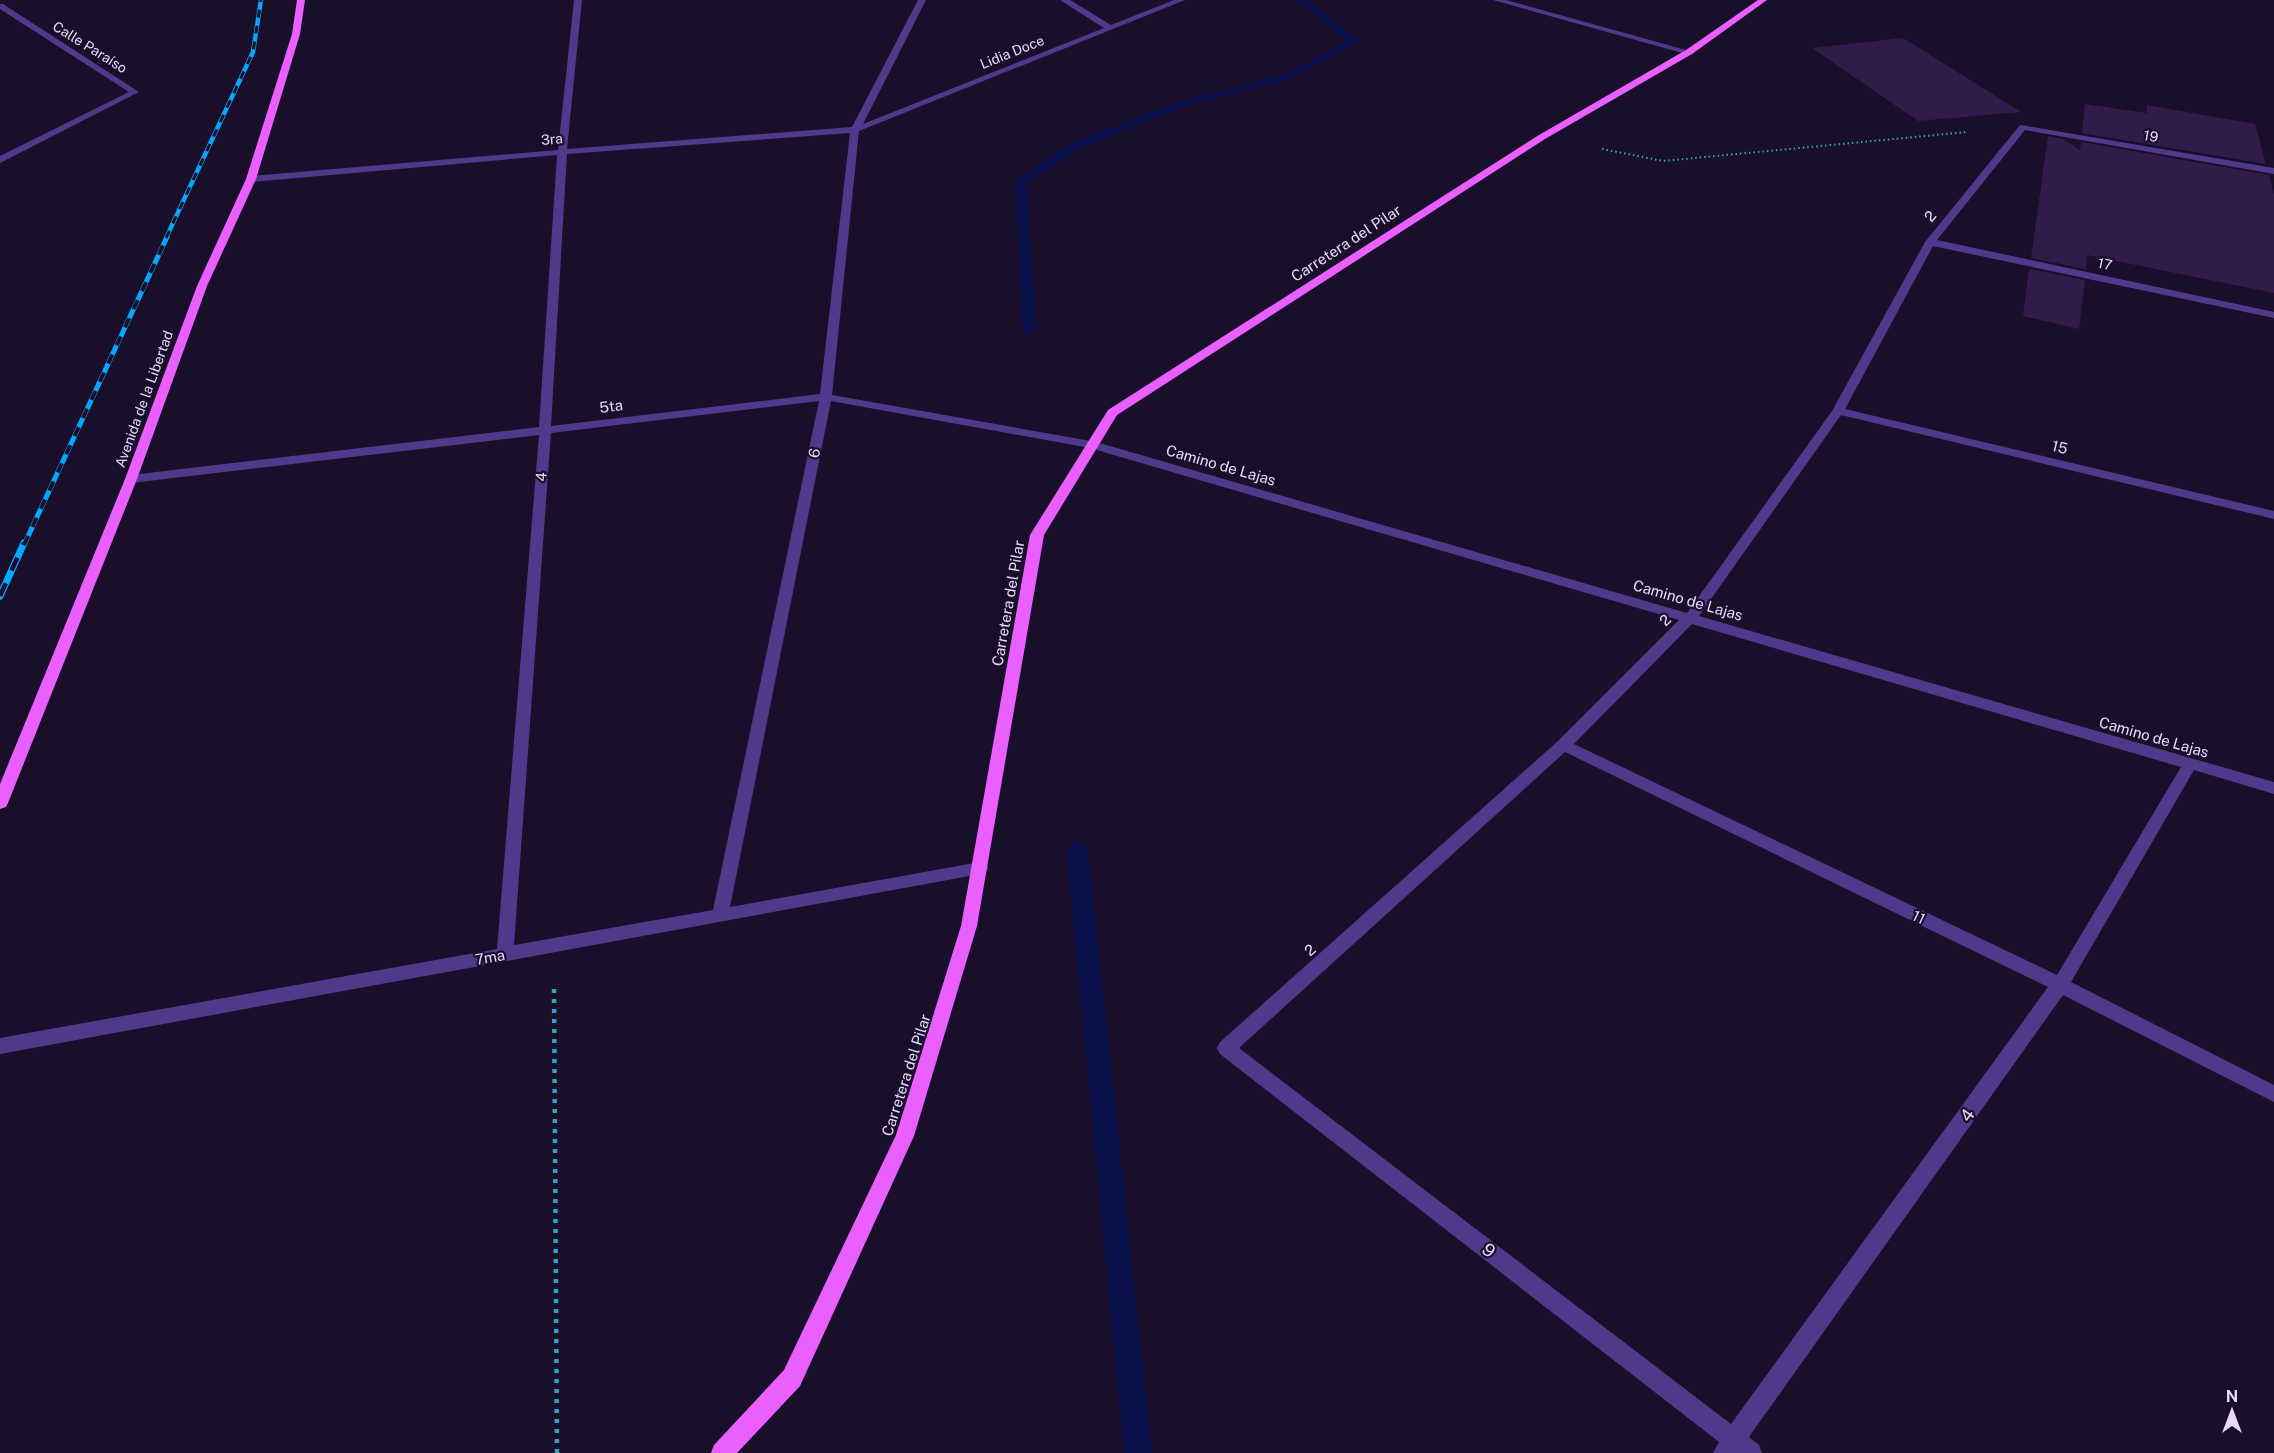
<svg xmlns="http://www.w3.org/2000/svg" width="2274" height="1453" font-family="'Public Sans',sans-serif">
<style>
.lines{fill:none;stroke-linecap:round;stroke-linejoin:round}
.stream{fill:#09104a;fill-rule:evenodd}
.building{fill:#301b4b}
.path-far1{stroke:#2ca5c0;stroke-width:2;stroke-dasharray:1.5 3;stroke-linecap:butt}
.path{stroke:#2ca5c0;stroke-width:4.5;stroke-dasharray:4 6;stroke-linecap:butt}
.minor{fill:#50398a;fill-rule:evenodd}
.major{fill:#ea5fff;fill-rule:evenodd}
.rail-far2-casing{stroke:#04a9ff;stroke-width:4.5}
.rail-far1-casing{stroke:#04a9ff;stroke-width:5}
.rail-casing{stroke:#04a9ff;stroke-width:7}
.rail-far2{stroke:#1a0f2a;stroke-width:3;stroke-dasharray:8;stroke-linecap:butt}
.rail-far1{stroke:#1a0f2a;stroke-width:4;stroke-dasharray:10;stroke-linecap:butt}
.rail{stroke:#1a0f2a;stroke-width:4.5;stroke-dasharray:14;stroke-linecap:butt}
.labels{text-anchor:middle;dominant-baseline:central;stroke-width:4.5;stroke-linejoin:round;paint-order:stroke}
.far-street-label{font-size:14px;fill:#e6d8ff;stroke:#1a0f2a}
.street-label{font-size:15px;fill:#e6d8ff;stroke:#1a0f2a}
.near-street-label{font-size:18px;fill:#e6d8ff;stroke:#1a0f2a}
</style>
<rect width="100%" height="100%" fill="#1a0f2a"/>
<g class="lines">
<g class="stream">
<polygon points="1297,0 1308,0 1360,42 1290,79 1189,105 1083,147 1027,183 1036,329 1029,333 1024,332 1022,329 1015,182 1017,179 1075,141 1181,101 1282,75 1348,41"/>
<polygon points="1077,841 1084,843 1088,849 1152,1453 1124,1453 1066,849 1070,843"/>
</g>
</g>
<g class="building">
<polygon points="1903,38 2021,112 1918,121 1812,48"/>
<polygon points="2085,104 2147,113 2147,105 2255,124 2266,164 2082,133"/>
<polygon points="2048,136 2063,139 2080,150 2081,142 2269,175 2274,194 2274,293 2087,255 2086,269 2031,258"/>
<polygon points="2029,269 2085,280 2079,329 2023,316"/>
</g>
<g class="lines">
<polyline class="path-far1" points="1602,149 1663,161 1967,132"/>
<polyline class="path" points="554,989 557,1453"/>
<g class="minor">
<path d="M574 0H582L567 149 852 127 918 0H926L863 124 1104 28 1060 0H1070L1111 25 1174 0H1185L859 131 832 395 1096 442 1687 613 1832 411 1925 242 2020 125 2274 168V174L2025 130 1937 240 2274 312V318L1933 246 1845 409 2274 511V519L1841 415 1699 616 2274 782V794L2194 770 2071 982 2274 1085V1102L2063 995 1749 1437 1759 1445 1762 1453H1713L1719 1442 1220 1054 1217 1048 1220 1042 1558 741 1679 620 1090 448 831 401 730 907 980 862 986 863 988 868 986 873 0 1054V1038L497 949 539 435 131 483 125 479 131 475 539 427 557 155 251 182 246 179 251 176 558 150ZM850 133 820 394 551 426 567 154ZM819 401 713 910 514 945 551 433ZM1692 624 2181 767 2057 975 1574 744ZM1565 752 2048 987 1731 1424 1239 1048Z"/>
<polygon points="1493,0 1506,0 1693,52 1686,54"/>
<polygon points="0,4 3,4 139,92 0,163 0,156 129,92 0,9"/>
</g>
<g class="major">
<polygon points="297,0 305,0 300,34 256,179 207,286 137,479 8,803 6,807 0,809 0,784 125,479 197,286 246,179 292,34"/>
<polygon points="1758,0 1767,0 1692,54 1545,139 1117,415 1044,535 977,926 914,1136 800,1386 737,1453 711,1453 714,1445 784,1370 896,1135 961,926 1030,535 1108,410 1539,135 1686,50"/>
</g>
<defs>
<polyline id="rail-far2" points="166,238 253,52 261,0"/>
<polyline id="rail-far1" points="24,545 167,237"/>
<polyline id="rail" points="0,596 24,543"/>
</defs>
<use href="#rail-far2" class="rail-far2-casing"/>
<use href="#rail-far1" class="rail-far1-casing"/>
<use href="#rail" class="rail-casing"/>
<use href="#rail-far2" class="rail-far2"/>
<use href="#rail-far1" class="rail-far1"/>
<use href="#rail" class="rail"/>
</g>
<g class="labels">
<g class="far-street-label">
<text transform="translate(90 47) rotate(32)">Calle Paraíso</text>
<text transform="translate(1012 52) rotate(-22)">Lidia Doce</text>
<text transform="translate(2151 136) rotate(10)">19</text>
<text transform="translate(552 139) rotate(-5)">3ra</text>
<text transform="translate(2105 264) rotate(12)">17</text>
<text transform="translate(144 399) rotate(-70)">Avenida de la Libertad</text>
</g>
<g class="street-label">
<text transform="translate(1930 216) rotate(-51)">2</text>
<text transform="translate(1346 243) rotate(-33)">Carretera del Pilar</text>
<text transform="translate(611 406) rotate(-7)">5ta</text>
<text transform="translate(2060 447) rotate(13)">15</text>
<text transform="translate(814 453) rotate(-78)">6</text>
<text transform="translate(1221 465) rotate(16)">Camino de Lajas</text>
<text transform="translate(541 477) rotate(-86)">4</text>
<text transform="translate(1688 600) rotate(16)">Camino de Lajas</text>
<text transform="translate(1008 603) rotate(-80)">Carretera del Pilar</text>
<text transform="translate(1665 620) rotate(-45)">2</text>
<text transform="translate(2154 737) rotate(16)">Camino de Lajas</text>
<text transform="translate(1919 917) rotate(26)">11</text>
<text transform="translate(1310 950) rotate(-42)">2</text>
<text transform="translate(490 957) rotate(-10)">7ma</text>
<text transform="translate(906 1075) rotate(-72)">Carretera del Pilar</text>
</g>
<g class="near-street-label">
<text transform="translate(1967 1115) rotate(-54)">4</text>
<text transform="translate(1489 1250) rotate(38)">9</text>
</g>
</g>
<g transform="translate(2232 1411)" stroke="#1a0f2a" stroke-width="4.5" paint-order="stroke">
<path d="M0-4.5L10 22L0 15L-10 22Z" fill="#e6d8ff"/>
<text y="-9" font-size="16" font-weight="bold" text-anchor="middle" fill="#e6d8ff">N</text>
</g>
</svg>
